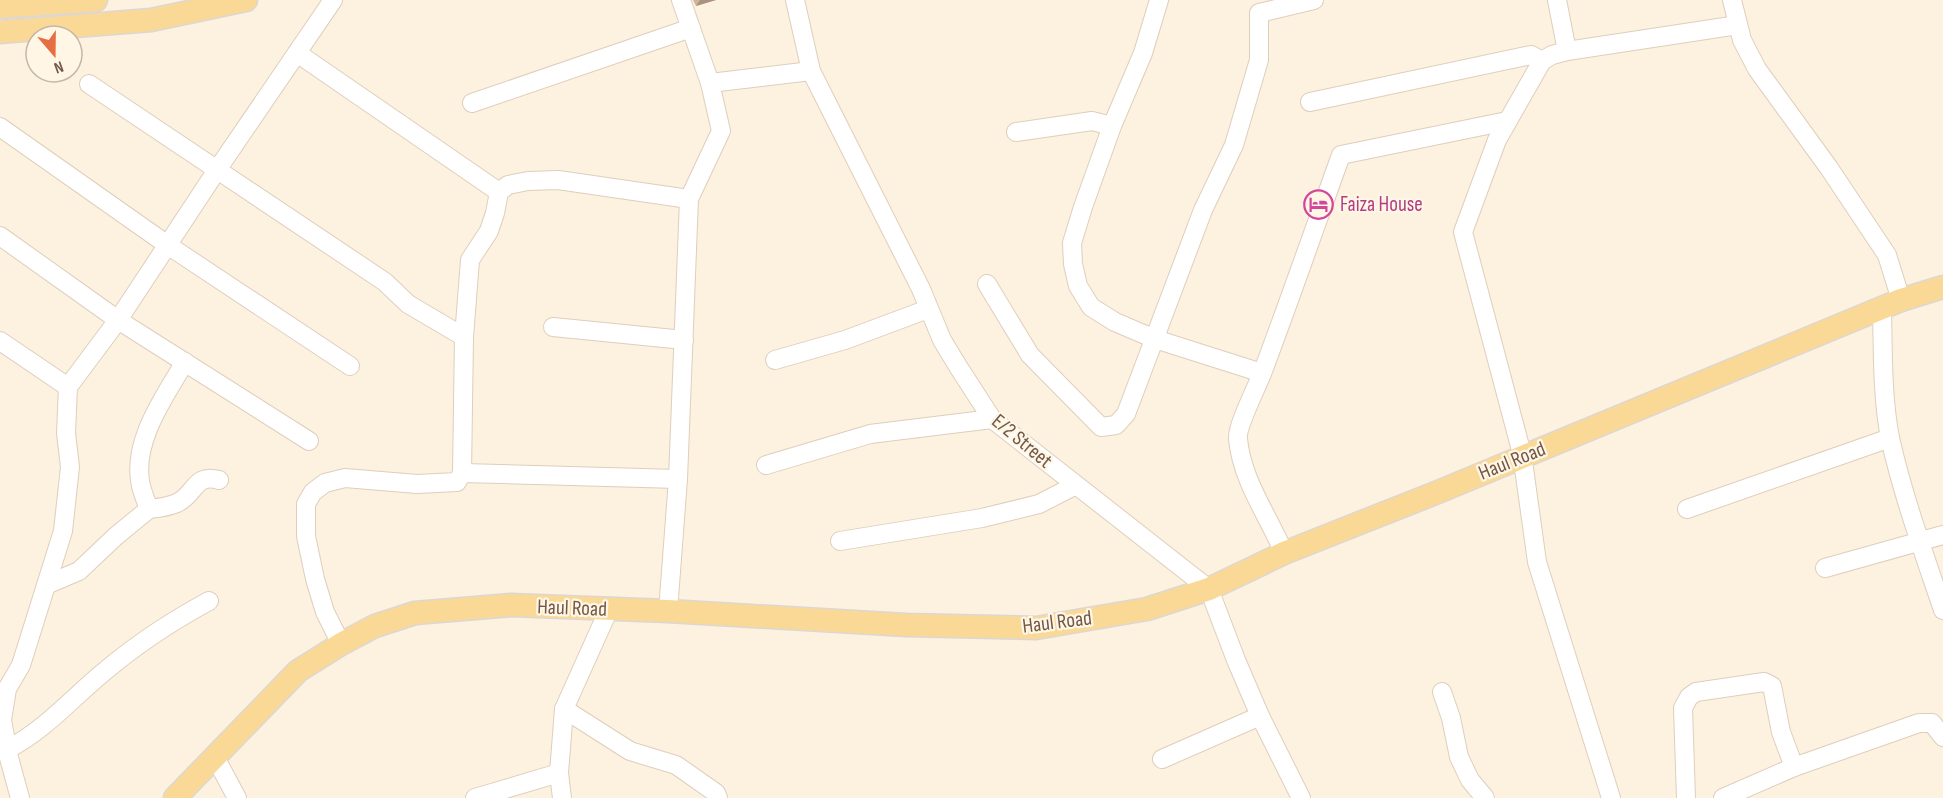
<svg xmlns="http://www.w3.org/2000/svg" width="1943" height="798" font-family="'Sofia Sans Condensed',sans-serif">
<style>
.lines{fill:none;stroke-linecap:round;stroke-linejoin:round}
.minor-casing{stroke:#dfcebc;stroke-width:20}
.major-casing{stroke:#ddd7d3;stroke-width:25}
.minor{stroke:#fff;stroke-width:18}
.major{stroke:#fad997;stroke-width:22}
.wall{fill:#cfb39d}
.shaded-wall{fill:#a99280}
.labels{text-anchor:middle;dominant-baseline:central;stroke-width:4.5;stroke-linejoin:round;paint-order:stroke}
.hotel-label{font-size:21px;fill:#b23c85;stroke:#fff6e5;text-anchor:start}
.street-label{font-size:21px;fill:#715848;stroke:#fff6e5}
</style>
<rect width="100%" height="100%" fill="#fcf2df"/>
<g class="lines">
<defs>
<g id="minor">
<polyline points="795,0 811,71 921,289 942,340 959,368 992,419 1209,589 1236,660 1260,716 1301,798"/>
<polyline points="1159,0 1143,53 1112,126 1083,207 1072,243 1073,264 1078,286 1091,307 1115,322 1155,339 1262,373"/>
<polyline points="1557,0 1567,51"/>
<polyline points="1732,0 1742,40 1757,69 1829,168 1887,255 1901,300"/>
<polyline points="297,53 499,192"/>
<polyline points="710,83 811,71"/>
<polyline points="89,84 385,282 408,304 464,337"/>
<polyline points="1310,102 1531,55 1542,61"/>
<polyline points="472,103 691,28"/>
<polyline points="0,127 169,246 350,366"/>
<polyline points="1016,132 1092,121 1112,126"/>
<polyline points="0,236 118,320 309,441"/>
<polyline points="987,284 1030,355 1101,427 1116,425 1126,414 1203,210 1234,145 1259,60 1259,13 1314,0"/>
<path d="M1882 309C1883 351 1882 396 1890 438 1903 496 1924 554 1943 610"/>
<polyline points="553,327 684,340"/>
<polyline points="0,341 68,387 66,433 70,467 63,531 21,665 7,689 2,720 9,758 20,798"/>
<polyline points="775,360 845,340 928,309"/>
<polyline points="68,387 118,320 217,170 333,0"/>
<polyline points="766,465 870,434 992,419"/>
<polyline points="462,473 464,337 470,260 489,231 495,213 499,192 508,185 528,181 558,180 689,199"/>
<path d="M149 509C158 508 168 507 177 503 196 494 194 473 219 480"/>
<polyline points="1687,509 1890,438"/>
<polyline points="840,541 982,518 1039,504 1076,485"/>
<path d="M1284 553C1268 515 1242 481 1238 439 1236 427 1258 385 1263 371 1290 299 1315 227 1341 155L1507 121"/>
<polyline points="1825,568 1943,535"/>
<path d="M46 585 79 571 116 536 149 509C146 501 143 494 141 486 131 443 164 397 185 362"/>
<polyline points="668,611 678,479 689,199 721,131 710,83 681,0"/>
<polyline points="341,644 325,612 315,579 306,536 306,504 313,492 325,483 345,478 417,484 457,482 462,473 678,479"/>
<polyline points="1442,692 1451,718 1459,757 1470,780 1485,798"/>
<polyline points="564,709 630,751 676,765 716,793 718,798"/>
<path d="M8 749C45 730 73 697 105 671 137 644 172 621 209 601"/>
<polyline points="215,757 237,798"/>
<polyline points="1162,759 1260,716"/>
<polyline points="475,798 559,773"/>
<polyline points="562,798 559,773 564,709 609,609"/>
<polyline points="1611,798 1537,562 1522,454 1463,232 1497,140 1542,61 1552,55 1567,51 1738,25"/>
<polyline points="1686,798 1683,708 1689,697 1696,692 1764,682 1772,686 1781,732 1794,767"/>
<polyline points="1723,798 1794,767 1919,723 1932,723 1943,737"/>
</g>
<g id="major">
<polyline points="0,7 96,0"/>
<polyline points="0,32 151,20 246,0"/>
<polyline points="175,798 298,671 341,644 375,626 415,613 511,605 668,611 906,625 1036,628 1147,609 1209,589 1284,553 1438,492 1901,300 1943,287"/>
</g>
</defs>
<use href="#minor" class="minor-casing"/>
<use href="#major" class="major-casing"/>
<use href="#minor" class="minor"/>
<use href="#major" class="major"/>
</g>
<polygon class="wall" points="693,0 716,0 696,6"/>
<polygon class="shaded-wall" points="700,0 716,0 696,6"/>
<defs>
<symbol id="hotel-ring" viewBox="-11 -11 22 22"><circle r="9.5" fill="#fff6e5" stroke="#d1479c" stroke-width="1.5"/><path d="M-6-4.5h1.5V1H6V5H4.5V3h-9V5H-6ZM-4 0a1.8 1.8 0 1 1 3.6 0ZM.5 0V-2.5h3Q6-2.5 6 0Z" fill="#d1479c"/></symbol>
</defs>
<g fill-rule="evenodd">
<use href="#hotel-ring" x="1302" y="188" width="33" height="33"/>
</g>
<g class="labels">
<g class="hotel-label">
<text x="1340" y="204">Faiza House</text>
</g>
<g class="street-label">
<text transform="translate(1022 441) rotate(40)">E/2 Street</text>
<text transform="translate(1512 461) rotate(-22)">Haul Road</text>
<text transform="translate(572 608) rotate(2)">Haul Road</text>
<text transform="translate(1057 622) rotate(-7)">Haul Road</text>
</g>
</g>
<g transform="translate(54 54) rotate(160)"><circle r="28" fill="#fff6e5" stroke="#c6b7a6" stroke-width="1.5"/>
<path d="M0-4.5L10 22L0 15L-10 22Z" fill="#e56e44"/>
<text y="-9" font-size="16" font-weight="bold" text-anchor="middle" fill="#715848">N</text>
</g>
</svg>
